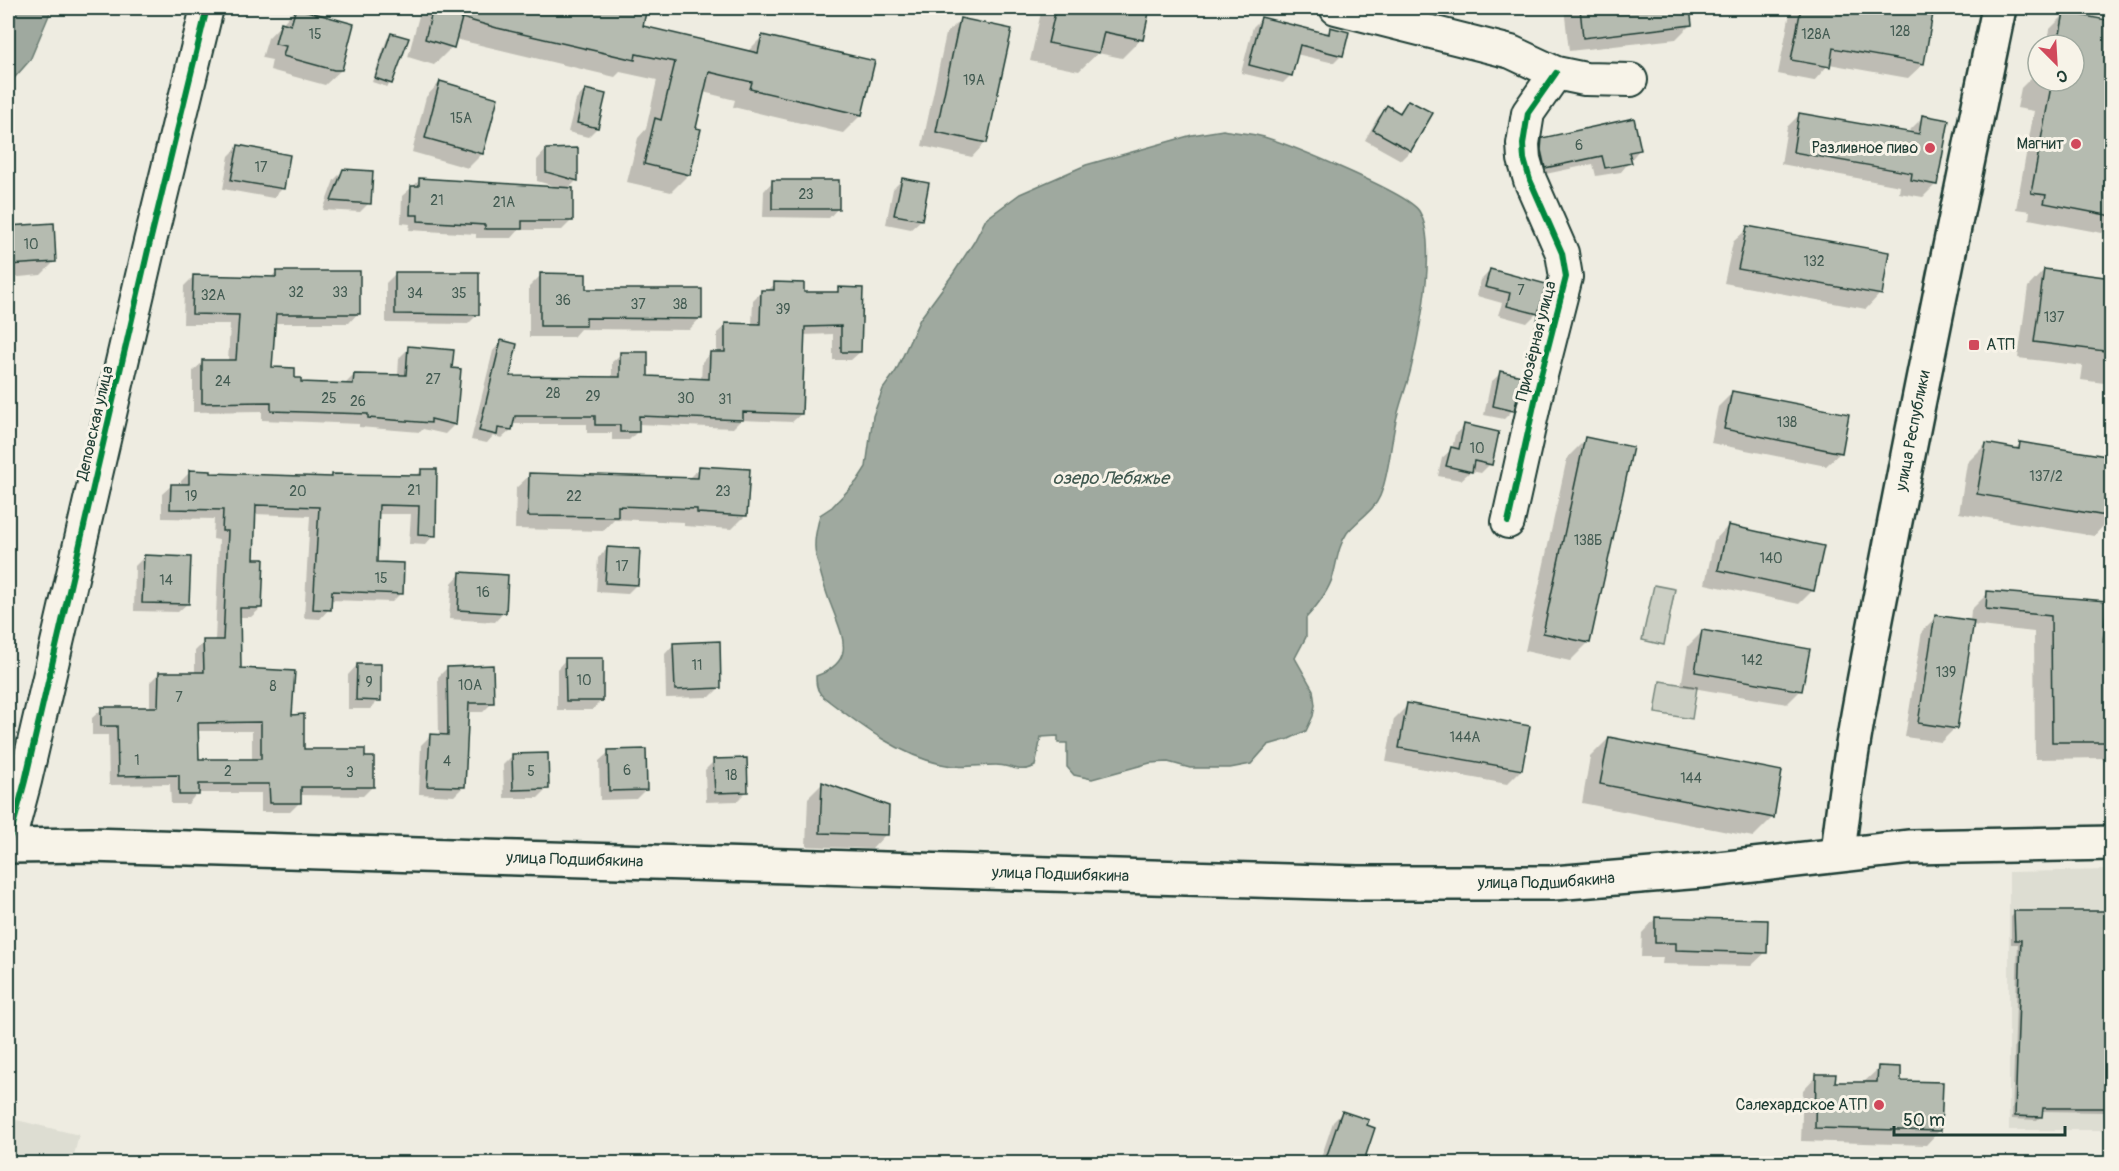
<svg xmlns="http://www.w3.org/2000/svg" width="2119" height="1171" font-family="Pangolin,sans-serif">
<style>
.built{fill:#ddddd2}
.green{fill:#cccfc4;stroke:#76867c;stroke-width:1.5}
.water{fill:#9fa99f;stroke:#6c7e74;stroke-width:1.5}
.shadow{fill:#0003;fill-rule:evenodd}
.building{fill:#b5bbb0;stroke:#1f3d34;stroke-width:1.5;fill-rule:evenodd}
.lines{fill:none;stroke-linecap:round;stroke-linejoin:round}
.minor-casing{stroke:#1f3d34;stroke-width:36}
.major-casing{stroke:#1f3d34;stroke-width:38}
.minor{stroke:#f7f3e8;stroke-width:32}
.major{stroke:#f7f3e8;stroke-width:33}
.cycleway-casing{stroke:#f7f3e8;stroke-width:10}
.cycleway{stroke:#00873e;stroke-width:6}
.poi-dot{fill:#d1495b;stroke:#f7f3e8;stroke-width:2}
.labels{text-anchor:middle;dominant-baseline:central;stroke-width:6;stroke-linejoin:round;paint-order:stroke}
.number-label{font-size:14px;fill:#445c53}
.poi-label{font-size:16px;fill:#1f3d34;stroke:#f7f3e8;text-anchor:end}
.street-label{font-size:16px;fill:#1f3d34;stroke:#f7f3e8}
.water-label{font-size:18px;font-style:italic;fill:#3f584f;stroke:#f7f3e8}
</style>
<rect width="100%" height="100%" fill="#eeece1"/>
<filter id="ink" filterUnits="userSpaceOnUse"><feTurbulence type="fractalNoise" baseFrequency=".0167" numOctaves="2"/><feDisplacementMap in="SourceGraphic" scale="12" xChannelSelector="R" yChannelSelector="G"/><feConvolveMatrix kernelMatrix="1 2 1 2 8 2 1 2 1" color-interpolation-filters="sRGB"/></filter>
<g filter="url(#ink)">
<g class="built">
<polygon points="2111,870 2111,1130 2009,1130 2009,872"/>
<polygon points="8,1118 79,1135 72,1163 8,1163"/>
</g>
<g class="green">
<polygon points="1654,585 1675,589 1664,645 1642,640"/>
<polygon points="1660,681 1697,687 1692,719 1655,713"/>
</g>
<g class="water">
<polygon points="8,8 52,8 30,60 8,85"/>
<path d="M1223 130C1237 133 1251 133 1264 137 1290 145 1408 193 1419 211 1438 242 1420 329 1412 364 1408 384 1399 404 1395 425 1390 449 1389 474 1380 496 1374 511 1356 521 1347 533 1338 546 1337 562 1333 576 1328 592 1317 606 1306 618V637L1295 658 1313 690 1315 705 1313 716 1306 731 1289 739 1268 745 1251 764 1230 768H1190L1168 762 1150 763 1092 779 1074 775 1067 767V743H1058V736L1041 737 1035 766C1021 774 1010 765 996 765 976 765 962 769 941 764 900 755 863 727 830 702 827 699 822 697 820 693 816 688 816 682 816 676 857 661 843 637 831 605 825 591 820 571 816 556 813 542 817 528 820 515L832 507 857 481 866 467 873 416 883 389 896 371 920 319 953 274 974 242 986 219 1020 194 1086 165 1192 135Z"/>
</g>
<g class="shadow">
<polygon points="297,8 352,25 340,71 325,85 270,70 272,60 262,58 268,38"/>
<polygon points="424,8 499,8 519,13 521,8 645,8 641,27 747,52 763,36 861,115 843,133 733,107 735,100 703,92 694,129 689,174 671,192 627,182 638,138 646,129 657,80 620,72 615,77 455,39 452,47 434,65 408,57 420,12"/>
<polygon points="1042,8 1148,8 1141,39 1122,58 1098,53 1079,71 1030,61"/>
<polygon points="1564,8 1688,8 1690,25 1676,39 1569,51"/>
<polygon points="1791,8 1933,8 1923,64 1908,78 1829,64 1814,81 1778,74"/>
<polygon points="2065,14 2112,22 2112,223 2102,233 2029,219 2030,211 2016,209 2034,111 2017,108 2021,88 2037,72 2038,81 2074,81 2074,45 2046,45 2049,30"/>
<polygon points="1261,19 1325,34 1331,29 1342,55 1334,63 1296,54 1291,75 1283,83 1241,73 1253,27"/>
<polygon points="960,20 986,142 972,157 922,146 946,34"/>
<polygon points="392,34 391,83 387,87 372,82 387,39"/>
<polygon points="440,82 482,154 468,168 412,152 426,97"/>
<polygon points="585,90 597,128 588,137 568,132 576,100"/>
<polygon points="1408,101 1431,114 1410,151 1401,160 1365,140 1378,117 1388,107 1398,113"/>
<polygon points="1800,114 1909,134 1910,130 1923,117 1936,184 1923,197 1899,193 1900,186 1781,164 1787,127"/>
<polygon points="1543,139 1639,150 1621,172 1596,176 1593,164 1536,176 1533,149"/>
<polygon points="238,147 288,156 282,189 273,198 223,189 229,156"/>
<polygon points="546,150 577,180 567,190 572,220 562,230 519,230 512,238 476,238 476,234 409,230 410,224 401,223 402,196 420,180 561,188 537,181 537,160"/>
<polygon points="343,171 369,203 360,212 323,210 334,180"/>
<polygon points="902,180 921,220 911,229 886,224 893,189"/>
<polygon points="773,181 838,208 829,218 763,217 764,191"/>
<polygon points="52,225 55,261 41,275 8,278 8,228"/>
<polygon points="1748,228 1880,294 1866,309 1724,283 1733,242"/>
<polygon points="1491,270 1544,285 1536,314 1527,323 1498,315 1502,303 1477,296 1481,280"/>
<polygon points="2044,270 2112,283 2112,384 2081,380 2083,366 2018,358 2028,287"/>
<polygon points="276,272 358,313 349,323 274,323 271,368 299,383 344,385 354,375 398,376 399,358 409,348 451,369 455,424 445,434 423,429 420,432 359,427 359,424 262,420 262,411 193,412 193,371 203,362 228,362 230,324 183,324 184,286 193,277 270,279"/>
<polygon points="396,273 478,314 468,324 386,323 386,283"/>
<polygon points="541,275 584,290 700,318 689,330 580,329 573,337 529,337 529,287"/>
<polygon points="775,284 803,294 834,294 839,289 860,352 851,360 833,360 833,334 803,335 801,414 792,422 741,420 733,428 637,424 637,432 629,440 612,440 612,433 587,433 587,424 512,424 511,430 502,438 493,436 487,443 471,440 493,351 501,342 508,378 612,378 612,362 621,354 646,377 701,380 702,362 710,353 717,353 717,333 726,325 752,326 753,300 762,291 767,291"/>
<polygon points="1501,373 1513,410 1504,419 1484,415 1491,382"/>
<polygon points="1732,393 1841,452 1826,466 1711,443 1718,407"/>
<polygon points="1465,426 1490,464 1481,473 1471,471 1461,480 1438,476 1442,458 1452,449 1455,435"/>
<polygon points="1586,439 1589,642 1570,661 1525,651 1567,458"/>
<polygon points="2021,443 2112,459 2112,527 2104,525 2094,536 1959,513 1967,463 1986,444 2015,449"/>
<polygon points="700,467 746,515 732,529 684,526 684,522 614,519 603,531 515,529 516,488 530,475 688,479"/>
<path d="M422 470 434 535 425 545 409 544 411 514H378L376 564 401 593 392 602 330 600 329 609 320 619 304 618 310 516 254 514 253 560 261 608 251 617H239V670L291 716 302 751 364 759 372 787 363 796 300 795V802L290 812H261V793H197L188 804H171L170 784 109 785 108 735H92V718L102 709 150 708V682L159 673 195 674V651L204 642 215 641 219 540 213 539 214 519 162 518V494L172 485H181V481L190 472 210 475 329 479 333 475 415 477ZM197 731H252V760L197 761Z"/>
<polygon points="1728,526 1813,590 1799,604 1705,584 1714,541"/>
<polygon points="608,548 636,585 627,594 596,592 598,558"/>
<polygon points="144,557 188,603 178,612 134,611 135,566"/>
<polygon points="461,573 504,612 495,622 449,619 452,583"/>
<polygon points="1988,593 2105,602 2102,643 2112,643 2112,755 2108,758 2035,759 2034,632 1972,625 1955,728 1941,742 1905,737 1922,631 1936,617 1970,622 1971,610"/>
<polygon points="1702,632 1801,690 1787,704 1681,686 1688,646"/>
<polygon points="674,644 719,688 710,697 666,698 665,654"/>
<polygon points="566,659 602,700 592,710 557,710 557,669"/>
<polygon points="357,665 379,700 370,709 348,709 348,675"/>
<polygon points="447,668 493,702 483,712 467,712 463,787 454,796 419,794 421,745 430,736 439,736 438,677"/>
<polygon points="1408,705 1521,770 1507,784 1386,762 1394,719"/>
<polygon points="1609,738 1781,772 1772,818 1753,837 1582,803 1590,757"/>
<polygon points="609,752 645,790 636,799 600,800 599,761"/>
<polygon points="513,755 548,788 538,798 504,798 503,765"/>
<polygon points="714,761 747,791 737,801 706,802 705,770"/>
<polygon points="822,784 886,834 872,849 806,846 808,798"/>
<polygon points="2015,913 2111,1108 2107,1112 2041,1111 2041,1116 2037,1120 2012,1119 2018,944 2011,944 2011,917"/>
<polygon points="1656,918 1766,952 1751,966 1662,964 1663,957 1641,957 1642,933"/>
<polygon points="1879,1068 1899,1083 1940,1130 1926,1145 1801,1141 1803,1090 1817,1075 1834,1083 1864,1082"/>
<polygon points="1342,1113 1361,1164 1319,1164 1333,1122"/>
</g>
<g class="building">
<polygon points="296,8 354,24 342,70 334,70 283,56 286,46 275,44 281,22 291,25"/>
<polygon points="433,8 647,8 643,26 758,53 762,35 875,61 862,115 750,89 752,82 709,72 696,128 701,129 690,175 644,164 655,118 661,120 675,62 636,54 635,60 497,28 462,18 454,48 425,39"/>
<polygon points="1056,8 1150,8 1143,40 1104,32 1099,53 1048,43"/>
<polygon points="1580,8 1690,8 1692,25 1583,38"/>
<polygon points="1801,8 1934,8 1924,64 1833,48 1830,67 1791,60"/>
<polygon points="2064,12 2112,21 2112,216 2044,203 2046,195 2031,193 2052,81 2074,81 2074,45 2058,45"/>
<polygon points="1261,17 1329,34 1330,27 1349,32 1343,56 1300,45 1292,76 1249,65"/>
<polygon points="960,18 1012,29 987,143 936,132"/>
<polygon points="391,33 409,38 392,84 375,78"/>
<polygon points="440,81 498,98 483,154 425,138"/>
<polygon points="585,89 606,94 598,128 577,123"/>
<polygon points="1408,100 1433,113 1411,151 1373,130 1387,105 1400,113"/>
<polygon points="1799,113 1919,134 1922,115 1949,120 1937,185 1911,180 1912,173 1793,152"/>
<polygon points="1634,118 1641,150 1629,152 1632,163 1605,168 1602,156 1545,168 1541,150 1542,138"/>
<polygon points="238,145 290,155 284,189 231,180"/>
<polygon points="578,148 578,181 546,172 546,149"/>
<polygon points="343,169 373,171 371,204 331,201"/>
<polygon points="419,178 573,188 573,221 522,221 522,229 485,229 485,225 418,221 418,215 410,215 411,186 419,186"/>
<polygon points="902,178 929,183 922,220 894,215"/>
<rect x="772" y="180" width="67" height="29"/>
<polygon points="54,223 56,262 8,265 8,226"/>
<polygon points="1747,226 1889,252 1882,295 1738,269"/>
<polygon points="1490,269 1546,284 1538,314 1507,306 1510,293 1485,287"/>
<polygon points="2044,269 2112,278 2112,352 2034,342"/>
<polygon points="276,271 360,271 360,314 276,314 272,367 295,368 295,378 301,378 301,382 353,384 354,374 406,375 408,346 454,350 452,368 461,369 456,425 431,419 431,423 368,418 368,414 271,411 271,402 202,403 202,360 236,360 239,315 192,314 193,275 276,277"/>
<polygon points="395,272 479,272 479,315 395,314"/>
<polygon points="540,273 586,274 586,289 702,289 702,319 586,318 586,326 540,326"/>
<polygon points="774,282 804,283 804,292 838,292 838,287 863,288 861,352 841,352 841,326 805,327 802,414 743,412 743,420 639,416 639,432 620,432 620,425 595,425 595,416 515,416 512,430 498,428 497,435 479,431 501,340 517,344 510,376 620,377 620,352 648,352 648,376 709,379 710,352 725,352 725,323 760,324 761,290 774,290"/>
<polygon points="1500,371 1522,376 1514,411 1493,406"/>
<polygon points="1732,391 1849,414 1842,453 1724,429"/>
<polygon points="1464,424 1499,432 1492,465 1474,461 1472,472 1446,466 1451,447 1459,449"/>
<polygon points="1585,437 1633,447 1590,643 1543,633"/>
<polygon points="2020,442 2112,457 2112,517 1977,494 1986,443 2019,449"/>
<polygon points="699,466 750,469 747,516 697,513 697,509 618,506 618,517 528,516 529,473 698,478"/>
<path d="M421 469H437L436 536 418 535 419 506 379 505 377 562 404 563 403 594 332 591 331 610 313 609 319 507 256 505 254 559H264L262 608H240L241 668 295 671 292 715 304 714V749H365V757H374V787H301V803H270L269 784H199V795H179V775L118 776 117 726H101V707H158L159 672H204L203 640H223L228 531H222L223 510 170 509 171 484H189V470L211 471V473L332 477V474L421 475ZM261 722V759H199L198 723Z"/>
<polygon points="1728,525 1824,546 1814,591 1718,570"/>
<polygon points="607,547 640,549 638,585 605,583"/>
<polygon points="144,555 191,557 189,604 142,603"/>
<polygon points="460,572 508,575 506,613 458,610"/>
<polygon points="1987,591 2107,601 2103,642 2112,642 2112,742 2052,742 2051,616 1986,609"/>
<polygon points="1935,615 1974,621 1957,729 1918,723"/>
<polygon points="1702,630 1810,649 1802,691 1695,672"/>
<polygon points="720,641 721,688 675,690 673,643"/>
<polygon points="565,658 603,658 603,701 566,701"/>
<polygon points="357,664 381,664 381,701 356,700"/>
<polygon points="493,665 494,703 469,703 465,787 427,786 430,734 448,735 447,667"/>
<polygon points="1407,703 1530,726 1522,770 1399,748"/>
<polygon points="1609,737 1782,771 1774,818 1600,784"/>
<polygon points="646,749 647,790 609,791 608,750"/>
<polygon points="548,753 549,789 513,790 512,754"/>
<polygon points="747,758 748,792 715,793 713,759"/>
<polygon points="822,782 889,806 888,835 820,833"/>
<polygon points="2014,911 2112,911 2112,1108 2043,1108 2042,1117 2015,1116 2021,940 2015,940"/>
<polygon points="1655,917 1768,920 1767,953 1676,950 1676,943 1655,943"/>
<polygon points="1878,1066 1901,1067 1901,1081 1943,1082 1941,1131 1815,1128 1816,1074 1836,1074 1835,1082 1877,1082"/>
<polygon points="1342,1111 1369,1120 1367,1125 1375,1128 1363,1164 1324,1164"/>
</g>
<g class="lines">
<defs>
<g id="minor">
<polyline points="1336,8 1511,52 1556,73 1585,79 1631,80"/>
<polyline points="1508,522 1538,387 1566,277 1562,253 1530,180 1524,159 1523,144 1528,113 1556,73"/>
<polyline points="8,845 25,781 148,250 207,8"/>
</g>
<g id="major">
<path id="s1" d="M8 846 90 845 1016 873 1357 883H1554L1701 871 1910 847 2112 843"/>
<path id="s2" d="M1838 854C1849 747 1872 642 1892 537 1926 360 1963 184 1999 8"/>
</g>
</defs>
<use href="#minor" class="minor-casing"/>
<use href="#major" class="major-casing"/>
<use href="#minor" class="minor"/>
<use href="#major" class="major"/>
<defs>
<g id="cycleway">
<polyline points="1508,522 1538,387 1566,277 1562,253 1530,180 1524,159 1523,144 1528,113 1556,73"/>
<polyline points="8,845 25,781 148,250 207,8"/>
</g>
</defs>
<use href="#cycleway" class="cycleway-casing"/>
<use href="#cycleway" class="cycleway"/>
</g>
</g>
<g class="poi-dot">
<circle cx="2076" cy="144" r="6"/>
<circle cx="1930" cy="148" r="6"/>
<rect x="1968" y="339" width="12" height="12" rx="3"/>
<circle cx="1879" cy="1105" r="6"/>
</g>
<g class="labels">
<g class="number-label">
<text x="1900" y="31">128</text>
<text x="315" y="34">15</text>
<text x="1816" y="34">128А</text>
<text x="974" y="80">19А</text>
<text x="461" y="118">15А</text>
<text x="1579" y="145">6</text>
<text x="261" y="167">17</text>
<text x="806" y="194">23</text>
<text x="437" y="200">21</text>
<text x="504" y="202">21А</text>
<text x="31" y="244">10</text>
<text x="1814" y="261">132</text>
<text x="1521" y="290">7</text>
<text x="296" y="292">32</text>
<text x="340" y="292">33</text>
<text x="415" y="293">34</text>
<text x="459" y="293">35</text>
<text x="213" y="295">32А</text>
<text x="563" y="300">36</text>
<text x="638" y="304">37</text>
<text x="680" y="304">38</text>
<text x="783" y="309">39</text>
<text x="2054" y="317">137</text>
<text x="433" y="379">27</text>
<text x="223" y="381">24</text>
<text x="553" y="393">28</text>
<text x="593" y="396">29</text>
<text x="329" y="398">25</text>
<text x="686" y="398">30</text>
<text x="725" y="399">31</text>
<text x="358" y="401">26</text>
<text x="1787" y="422">138</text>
<text x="1477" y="448">10</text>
<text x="2046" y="476">137/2</text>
<text x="414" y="490">21</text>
<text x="298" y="491">20</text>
<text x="723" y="491">23</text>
<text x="191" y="496">19</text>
<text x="574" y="496">22</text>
<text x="1588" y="540">138Б</text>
<text x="1771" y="558">140</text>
<text x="622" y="566">17</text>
<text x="381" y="578">15</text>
<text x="166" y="580">14</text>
<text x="483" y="592">16</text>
<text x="1752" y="660">142</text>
<text x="697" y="665">11</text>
<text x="1946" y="672">139</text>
<text x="584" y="680">10</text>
<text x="369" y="682">9</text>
<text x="470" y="685">10А</text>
<text x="273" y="686">8</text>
<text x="179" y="697">7</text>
<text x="1465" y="737">144А</text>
<text x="137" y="760">1</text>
<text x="447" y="761">4</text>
<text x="627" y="770">6</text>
<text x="228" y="771">2</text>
<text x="531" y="771">5</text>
<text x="350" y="772">3</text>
<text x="731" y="775">18</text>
<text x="1691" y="778">144</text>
</g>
<g class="poi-label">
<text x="2064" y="144">Магнит</text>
<text x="1918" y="148">Разливное пиво</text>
<text x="1986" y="345" text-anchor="start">АТП</text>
<text x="1867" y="1105">Салехардское АТП</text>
</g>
<g class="street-label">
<text transform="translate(1536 341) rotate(-76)">Приозёрная улица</text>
<text transform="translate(95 423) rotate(-77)">Деповская улица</text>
<text stroke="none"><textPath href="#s2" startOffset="430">улица Республики</textPath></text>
<text stroke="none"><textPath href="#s1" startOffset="567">улица Подшибякина</textPath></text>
<text stroke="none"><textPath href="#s1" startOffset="1053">улица Подшибякина</textPath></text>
<text stroke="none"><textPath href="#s1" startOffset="1539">улица Подшибякина</textPath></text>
</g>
<g class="water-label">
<text x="1111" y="478">озеро Лебяжье</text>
</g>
</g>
<rect width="2119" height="1171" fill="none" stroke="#f7f3e8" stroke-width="30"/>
<rect x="15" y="15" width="2089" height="1141" fill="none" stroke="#1f3d34" stroke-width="2" filter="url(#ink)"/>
<g transform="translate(2056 63) rotate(156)"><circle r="28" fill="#f7f3e8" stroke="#a1aaa0" stroke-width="1.5"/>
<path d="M0-4.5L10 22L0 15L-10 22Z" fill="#d1495b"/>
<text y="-9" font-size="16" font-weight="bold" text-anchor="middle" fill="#1f3d34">С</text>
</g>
<path d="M1894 1126v9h171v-9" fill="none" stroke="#1f3d34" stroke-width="3"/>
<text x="1903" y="1126" font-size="18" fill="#1f3d34" stroke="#f7f3e8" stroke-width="4.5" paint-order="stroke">50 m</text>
</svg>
